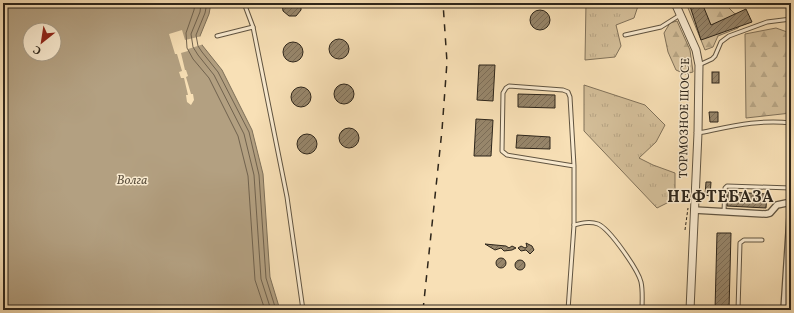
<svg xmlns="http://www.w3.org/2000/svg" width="794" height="313" font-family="Vollkorn,serif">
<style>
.grass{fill:url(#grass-tufts);stroke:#81725a}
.forest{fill:url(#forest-firs);stroke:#81725a}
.water{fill:#b3a081;stroke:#7d6f58;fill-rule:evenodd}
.pier{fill:#f8e0b6}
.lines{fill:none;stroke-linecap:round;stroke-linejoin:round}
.shore{stroke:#70624e;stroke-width:1}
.building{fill:url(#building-hatch);stroke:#2d251a}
.service-casing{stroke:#605441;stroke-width:5}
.minor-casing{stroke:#605441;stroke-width:8}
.tertiary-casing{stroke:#605441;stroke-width:9}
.path{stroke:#2d251a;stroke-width:1;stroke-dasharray:3 2;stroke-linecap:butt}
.service{stroke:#faebd0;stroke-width:3}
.minor{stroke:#faebd0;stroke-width:5.5}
.tertiary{stroke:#faebd0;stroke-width:7}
.rail{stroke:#2d251a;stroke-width:1.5;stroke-dasharray:7 7;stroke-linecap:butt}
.labels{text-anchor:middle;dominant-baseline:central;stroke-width:3;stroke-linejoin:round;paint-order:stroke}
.street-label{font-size:12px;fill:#2d251a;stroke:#faebd0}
.water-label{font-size:13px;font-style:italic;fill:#5c503e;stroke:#faebd0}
.district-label{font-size:16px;font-weight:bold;letter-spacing:1px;fill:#2d251a;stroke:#faebd0}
</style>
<defs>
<pattern id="grass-tufts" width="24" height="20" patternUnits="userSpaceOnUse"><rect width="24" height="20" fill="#d5c09b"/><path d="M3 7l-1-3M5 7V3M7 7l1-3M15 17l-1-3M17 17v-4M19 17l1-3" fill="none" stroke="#b7a585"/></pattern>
<pattern id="forest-firs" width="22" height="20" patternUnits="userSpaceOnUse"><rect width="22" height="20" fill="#d5c09b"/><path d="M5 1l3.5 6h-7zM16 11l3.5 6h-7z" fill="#b7a585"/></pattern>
<pattern id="building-hatch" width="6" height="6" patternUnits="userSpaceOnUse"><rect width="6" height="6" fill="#97866b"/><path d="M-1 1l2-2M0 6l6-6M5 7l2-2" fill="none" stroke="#7c6d57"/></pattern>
</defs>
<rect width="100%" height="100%" fill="#f8e0b6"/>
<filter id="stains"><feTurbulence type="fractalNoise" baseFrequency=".005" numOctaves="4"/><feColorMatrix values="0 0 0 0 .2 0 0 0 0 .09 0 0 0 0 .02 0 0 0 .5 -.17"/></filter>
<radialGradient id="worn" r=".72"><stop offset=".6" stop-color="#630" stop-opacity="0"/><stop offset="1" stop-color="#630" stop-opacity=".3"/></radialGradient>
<g class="grass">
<polygon points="586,3 639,3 634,18 616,25 621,46 615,57 585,60"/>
<polygon points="584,85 645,105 665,125 656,142 639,158 653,165 675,173 675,199 657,208 584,131"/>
</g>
<g class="forest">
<polygon points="686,3 724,3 734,13 743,19 738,28 718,36 713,47 705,50"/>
<polygon points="677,21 690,50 693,72 685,74 676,70 668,52 664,33 670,23"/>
<polygon points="776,28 790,33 791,37 791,113 746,118 745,34"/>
</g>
<path class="water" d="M3 3H211L209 14 200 36 202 45 222 70 252 130 263 174 270 277 280 310H3ZM30 30H54V54H30Z"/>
<polygon class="pier" points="182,30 185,40 202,36 204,44 188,49 188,51 181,53 185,70 186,70 188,76 186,77 191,94 193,94 194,100 191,105 187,102 186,95 188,95 184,78 181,78 179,72 182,71 177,54 175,54 169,34"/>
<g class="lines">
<g class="shore">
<polyline points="195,3 194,10 186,33 187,48 193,59 209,78 238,136 248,176 255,280 265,310"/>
<polyline points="201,3 200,12 191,34 193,47 198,55 214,75 244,134 254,175 261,279 271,310"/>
<polyline points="207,3 205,13 196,35 198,46 202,52 218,72 249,132 259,175 266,278 276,310"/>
</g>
</g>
<g class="building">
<polygon points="282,3 301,3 301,10 296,16 289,16 283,11"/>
<polygon points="689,3 702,3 711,25 746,9 752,22 701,40"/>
<circle cx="540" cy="20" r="10"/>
<circle cx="339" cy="49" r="10"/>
<circle cx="293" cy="52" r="10"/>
<polygon points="479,65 495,65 493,101 477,100"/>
<rect x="712" y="72" width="7" height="11"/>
<circle cx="344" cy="94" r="10"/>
<circle cx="301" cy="97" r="10"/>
<polygon points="518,94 555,95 555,108 518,107"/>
<polygon points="709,112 718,112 718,122 710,122"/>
<polygon points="476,119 493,120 491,156 474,156"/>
<circle cx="349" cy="138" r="10"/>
<circle cx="307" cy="144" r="10"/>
<polygon points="517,135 550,137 550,149 516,148"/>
<polygon points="706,182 711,182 710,196 705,195"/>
<polygon points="728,192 767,194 766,208 727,206"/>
<polygon points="717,233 731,233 729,310 715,310"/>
<polygon points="526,243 532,246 534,250 530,254 526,250 521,251 518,248 521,246 525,248 527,247"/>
<polygon points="485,244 506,246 509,248 512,246 516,248 512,250 504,251 501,248 495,250"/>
<circle cx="501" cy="263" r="5"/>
<circle cx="520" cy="265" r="5"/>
</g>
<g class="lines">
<defs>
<g id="service">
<polyline points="244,3 253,27"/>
<polyline points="625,35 661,27 680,15"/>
<polyline points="217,36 253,27 287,197 303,310"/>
<polyline points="699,65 712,59 715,56 721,42 729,36 767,22 791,19"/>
<path d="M698 133C729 127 759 119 791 123"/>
<polyline points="724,211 725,188 727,186 791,188"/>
<path d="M574 225C582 223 590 221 598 224 610 229 638 270 641 282 643 291 642 301 642 310"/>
<polyline points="568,310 574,225 574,166 570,97 568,92 563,90 509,86 506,88 503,93 502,151 507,155 574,166"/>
<polyline points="738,310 740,243 744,240 762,240"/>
</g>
<g id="minor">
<polyline points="694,210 766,214 770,213 777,205 791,202"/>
<polyline points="784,310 791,202"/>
</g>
<polyline id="tertiary" points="675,3 696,50 699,65 698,133 690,310"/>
</defs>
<use href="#service" class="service-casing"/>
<use href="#minor" class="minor-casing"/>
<use href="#tertiary" class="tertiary-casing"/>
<polyline class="path" points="685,230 688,208"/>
<use href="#service" class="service"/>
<use href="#minor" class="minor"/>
<use href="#tertiary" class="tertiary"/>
<polyline class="rail" points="423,310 442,130 447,62 443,3"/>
</g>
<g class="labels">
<g class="street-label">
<text transform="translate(685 118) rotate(-89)">ТОРМОЗНОЕ ШОССЕ</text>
</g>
<g class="water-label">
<text x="132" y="181">Волга</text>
</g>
<g class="district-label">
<text x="721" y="198">НЕФТЕБАЗА</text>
</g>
</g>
<rect width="794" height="313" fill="none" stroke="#f8e0b6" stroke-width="16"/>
<rect x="4" y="4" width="786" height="305" fill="none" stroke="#2d251a" stroke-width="2"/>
<rect x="8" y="8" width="778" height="297" fill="none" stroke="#2d251a"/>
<g transform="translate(42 42) rotate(210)"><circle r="19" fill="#faebd0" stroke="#a89c87"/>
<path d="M0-3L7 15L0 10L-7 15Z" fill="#8f2418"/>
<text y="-6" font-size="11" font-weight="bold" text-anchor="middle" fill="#2d251a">С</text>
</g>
<rect width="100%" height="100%" filter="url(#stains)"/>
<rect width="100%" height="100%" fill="url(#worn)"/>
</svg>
